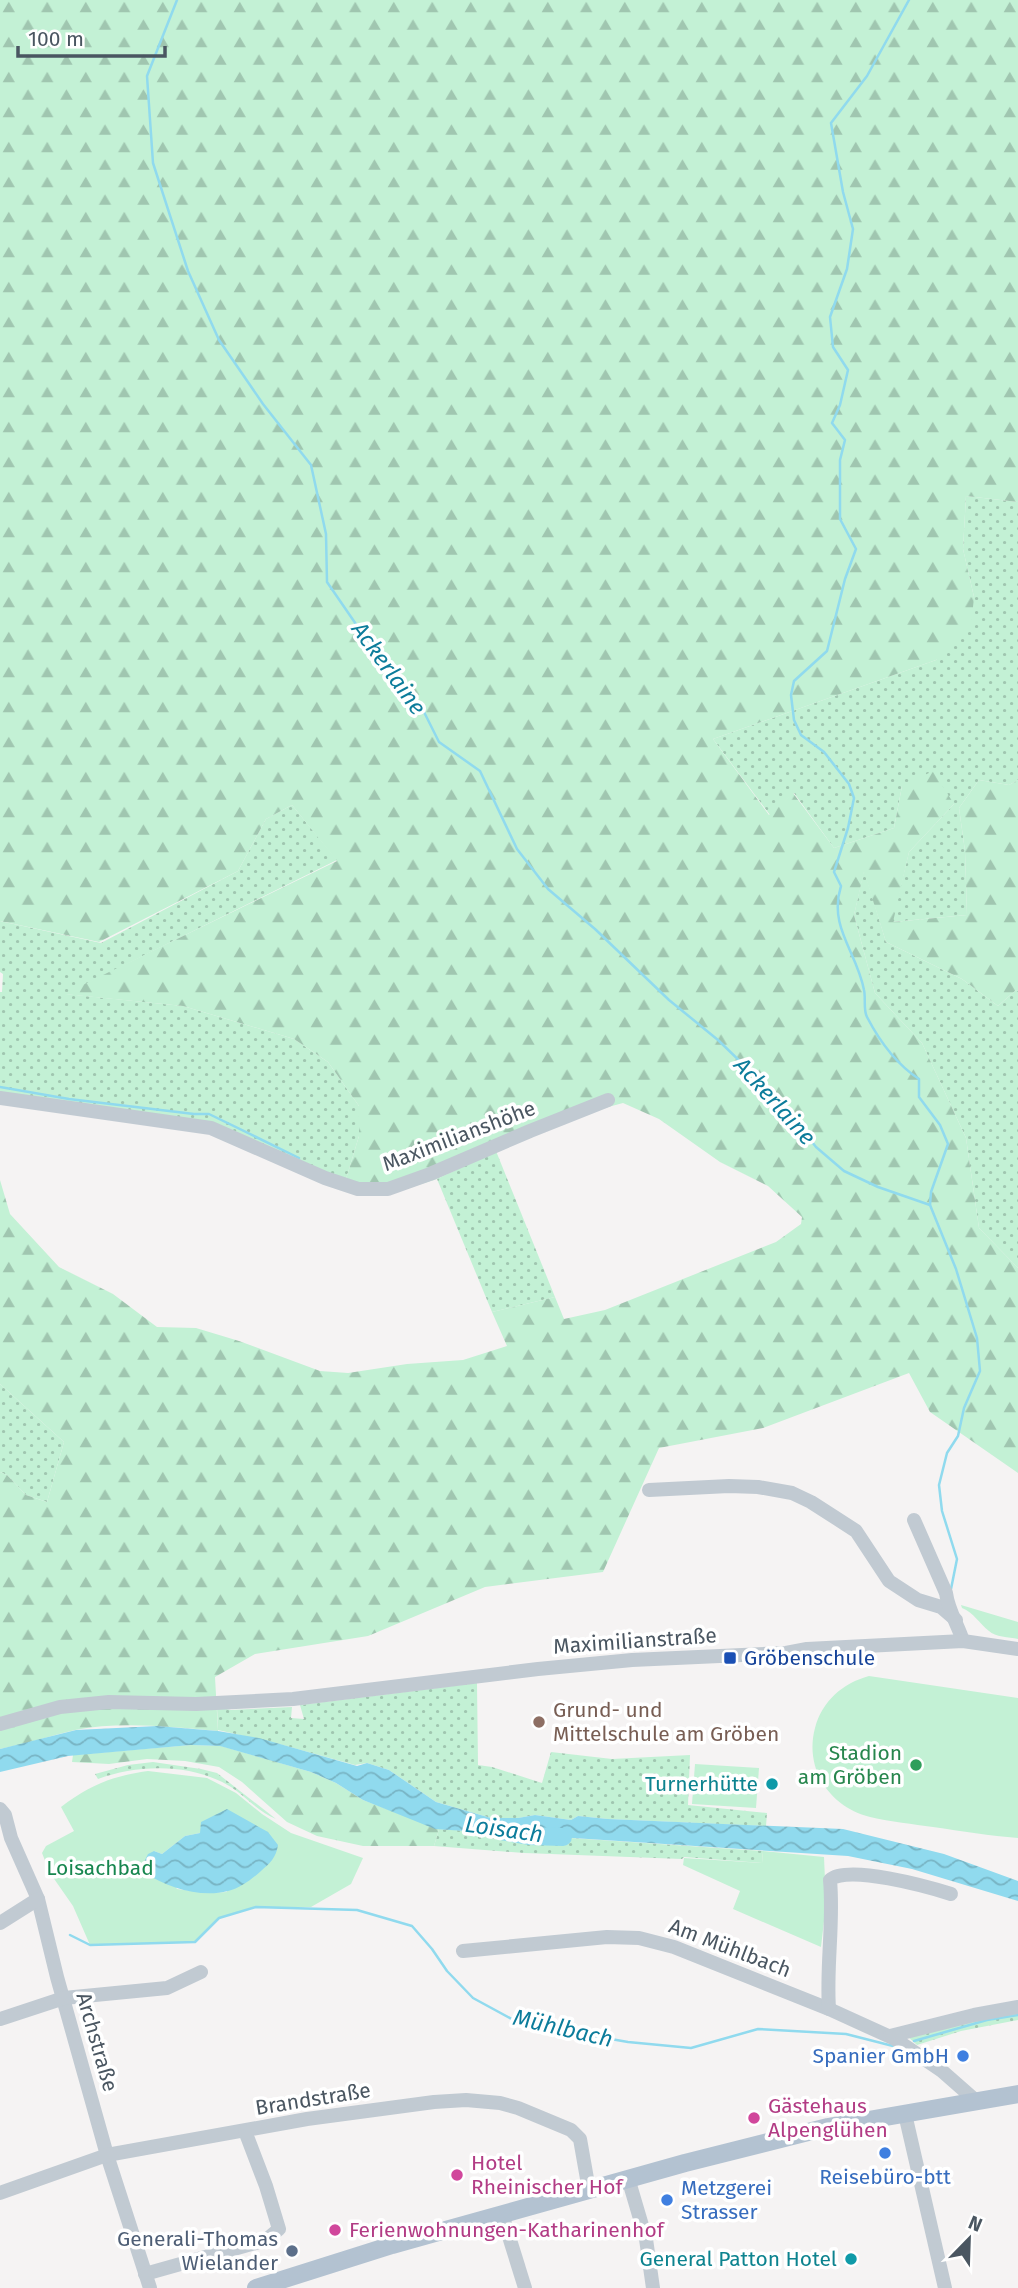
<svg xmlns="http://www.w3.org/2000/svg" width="1018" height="2288" font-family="'Fira Sans',sans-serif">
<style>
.grass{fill:url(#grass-dots)}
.forest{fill:url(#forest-firs)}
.park{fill:#c3f1d5;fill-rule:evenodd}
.water{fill:url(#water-waves)}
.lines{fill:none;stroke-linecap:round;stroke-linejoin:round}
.stream{stroke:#90daee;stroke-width:2.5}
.river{stroke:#90daee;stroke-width:18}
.minor{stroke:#c1cad2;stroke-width:14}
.major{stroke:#b3c2d1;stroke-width:18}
.transit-dot{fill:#1a4fb4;stroke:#fff;stroke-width:2.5}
.education-dot{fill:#8d6e63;stroke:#fff;stroke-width:2.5}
.leisure-dot{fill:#2e9e5b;stroke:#fff;stroke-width:2.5}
.culture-dot{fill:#0f9aa8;stroke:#fff;stroke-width:2.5}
.shop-dot{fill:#3f7fe0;stroke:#fff;stroke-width:2.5}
.hotel-dot{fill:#d1479c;stroke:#fff;stroke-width:2.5}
.service-dot{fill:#5c6f8a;stroke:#fff;stroke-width:2.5}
.labels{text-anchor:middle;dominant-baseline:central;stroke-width:7;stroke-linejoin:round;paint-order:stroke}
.street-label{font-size:21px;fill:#4a5661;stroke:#fff}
.transit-label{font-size:21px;fill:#164399;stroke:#fff;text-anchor:start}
.education-label{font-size:21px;fill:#785e54;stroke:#fff;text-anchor:start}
.leisure-label{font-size:21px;fill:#27864d;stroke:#fff;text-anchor:end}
.culture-label{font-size:21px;fill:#0d838f;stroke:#fff;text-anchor:end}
.park-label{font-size:21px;fill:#17864f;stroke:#fff}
.shop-label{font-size:21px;fill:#366cbe;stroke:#fff;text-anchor:end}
.hotel-label{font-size:21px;fill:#b23c85;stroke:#fff;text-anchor:start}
.service-label{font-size:21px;fill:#4e5e75;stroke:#fff;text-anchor:end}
.water-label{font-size:23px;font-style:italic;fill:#0c7c9b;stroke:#fff}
</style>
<defs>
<pattern id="grass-dots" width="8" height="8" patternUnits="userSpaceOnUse" patternTransform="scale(1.75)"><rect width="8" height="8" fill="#c3f1d5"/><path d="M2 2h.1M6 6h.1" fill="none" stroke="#a0c6b0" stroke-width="1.8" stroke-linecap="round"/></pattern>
<pattern id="forest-firs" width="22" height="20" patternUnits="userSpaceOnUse" patternTransform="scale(1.75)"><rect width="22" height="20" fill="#c3f1d5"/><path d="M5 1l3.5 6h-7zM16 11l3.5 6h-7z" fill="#a0c6b0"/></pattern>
<pattern id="water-waves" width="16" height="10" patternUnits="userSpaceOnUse" patternTransform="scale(1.75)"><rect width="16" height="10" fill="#90daee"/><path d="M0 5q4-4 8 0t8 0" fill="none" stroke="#78b4c4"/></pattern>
</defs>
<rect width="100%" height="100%" fill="#f5f3f3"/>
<g class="grass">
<polygon points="966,496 1018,502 1018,780 1009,785 979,780 959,808 965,851 967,915 892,922 909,852 954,804 902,786 894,828 834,848 794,793 770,815 713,739 936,660 974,597 963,549"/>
<polygon points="292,805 337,860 66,994 183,1006 294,1039 328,1062 359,1106 359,1136 346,1179 337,1178 222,1127 0,1094 0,992 2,992 3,974 0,972 0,921 101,943 238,871 266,819"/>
<polygon points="864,870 886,942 962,979 998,1006 1016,990 1018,991 1018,1268 979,1228 966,1138 922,1043 875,993 854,915"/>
<polygon points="496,1151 555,1297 492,1312 437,1179"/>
<polygon points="0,1384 64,1442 47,1502 26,1495 7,1475 0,1472"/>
<polygon points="477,1683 478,1765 492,1767 542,1783 551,1752 612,1759 690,1755 688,1805 767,1813 766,1826 608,1819 578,1816 571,1820 535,1815 518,1818 491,1818 436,1802 389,1770 367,1763 355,1765 279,1744 218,1730 217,1707 231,1710 292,1707 291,1718 304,1719 300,1705"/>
<path d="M153 1762 201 1769 217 1773 276 1819C259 1812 246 1797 231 1787 192 1763 139 1764 98 1779L95 1774 128 1765Z"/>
<polygon points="439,1829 763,1851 762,1863 684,1857 682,1859 524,1853 434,1846"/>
<polygon points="1018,2010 1018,2020 961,2031 917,2045 905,2034"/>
</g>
<g class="forest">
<path d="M0 0H1018V502L966 496 963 549 974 597 971 627 936 660 713 739 769 815 793 793 834 848 894 828 902 786 933 771 954 804 909 852 893 922 967 915 965 851 959 808 979 780 1009 785 1018 780V991L1016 990 998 1006 962 979 886 942 864 872 854 915 875 993 922 1043 966 1138 979 1228 1018 1268V1473L930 1412 909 1373 763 1428 659 1448 603 1572 485 1587 368 1636 255 1654 215 1677 218 1731C171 1727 121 1721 75 1730 50 1736 25 1744 0 1749V1472L7 1475 26 1495 47 1502 64 1442 0 1384V1180L10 1214 59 1267 113 1294 157 1327 196 1328 239 1341 320 1371 348 1373 407 1364 463 1360 507 1346 492 1312 555 1297 564 1319 605 1310 776 1242 801 1224 802 1217 768 1186 720 1162 659 1119 623 1103 597 1110 496 1151 437 1179 412 1187 384 1194 346 1179 359 1136V1106L328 1062 294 1039 183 1006 64 994 337 861 292 805 266 819 238 871 99 942 0 921Z"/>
<polygon points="191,1745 221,1746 311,1772 336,1783 363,1800 439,1829 434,1846 363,1846 317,1836 287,1822 242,1782 219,1767 185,1761 147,1759 109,1764 72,1762 73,1755"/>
</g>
<g class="park">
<path d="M961 1605 1018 1622V1639C1009 1637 995 1637 989 1631 979 1623 974 1613 962 1608Z"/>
<path d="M869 1676 1018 1698V1838C990 1836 962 1831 933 1827 913 1824 891 1822 870 1817 830 1807 804 1769 815 1728 822 1701 843 1683 869 1676Z"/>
<polygon points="695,1764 759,1768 756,1808 692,1804"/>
<path d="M148 1771 207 1778 236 1793 262 1814 291 1833 363 1858 351 1884 311 1907H256L219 1918 195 1942 90 1945 73 1906 50 1873 42 1853 46 1846 74 1831 61 1807C90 1785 112 1776 148 1771ZM200 1833 227 1892 208 1893 177 1889 154 1851 162 1854 185 1836Z"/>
<polygon points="763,1851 824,1857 826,1904 821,1947 733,1909 740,1891 683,1865 684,1858 762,1863"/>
</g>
<g class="water">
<polygon points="157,1726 218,1731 259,1738 357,1766 367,1763 389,1770 436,1802 491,1818 518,1818 535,1815 571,1820 578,1816 608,1819 843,1829 944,1854 1018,1881 1018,1901 912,1869 848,1856 435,1829 363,1800 336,1783 311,1772 220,1746 191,1745 68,1756 0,1772 0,1749 76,1730"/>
<path d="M227 1809 268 1832 278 1845C276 1858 270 1863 261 1871 252 1879 239 1889 228 1891 201 1898 168 1888 145 1873L144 1862 148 1854 154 1851 162 1854 185 1836 200 1833 201 1822Z"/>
</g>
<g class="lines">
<g class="stream">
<polyline points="177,0 147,76 153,163 188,271 219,340 263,404 311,465 326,534 327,582 382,662 422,708 439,742 480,771 517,849 548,889 595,929 669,1000 718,1040 776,1096 816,1147 844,1171 878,1187 930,1205"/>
<path d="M909 0 867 76 831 123 843 192 853 229 847 269 830 317 833 347 848 370 840 405 832 423 845 440 840 460V519L856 549 845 579 827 651 794 681 791 695 794 720 801 735 824 752 849 784 854 798 848 828 834 872 841 886C828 927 857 952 864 990 866 999 863 1009 867 1017 880 1042 896 1064 919 1079V1097L940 1125 948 1144 931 1192 930 1205 956 1269 977 1338 980 1371 964 1408 958 1436 947 1453 939 1485 942 1511 957 1559 951 1589"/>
<polyline points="0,1087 69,1099 194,1114 209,1114 299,1158"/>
<polyline points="70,1935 90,1945 195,1942 219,1918 256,1907 357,1910 412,1926 432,1949 447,1971 473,1998 519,2023 628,2042 691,2048 758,2029 846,2034 893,2046"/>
<polyline points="914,2041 987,2020 1018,2015"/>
</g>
<polyline class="river" points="500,1831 529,1836 563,1837"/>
<g class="minor">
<polyline points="0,1098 211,1128 325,1178 358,1189 388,1189 430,1174 530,1131 608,1100"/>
<polyline points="649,1490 729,1486 758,1487 792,1493 811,1502 856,1531 889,1581 918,1600 941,1607 956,1620"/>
<path d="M914 1520 946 1593C948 1610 958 1625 963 1641"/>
<polyline points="0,1724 60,1707 109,1702 196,1704 293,1699 538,1669 632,1660 786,1653 807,1649 963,1641 1018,1649"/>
<polyline points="0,1809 5,1815 11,1838 38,1899 57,1977 107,2155 150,2288"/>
<polyline points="0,1923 38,1899"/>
<polyline points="463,1951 607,1937 639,1938 674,1947 829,2009 895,2039 942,2071 975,2100"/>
<path d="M829 2009C826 1965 834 1923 830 1880 847 1864 929 1887 951 1894"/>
<polyline points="0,2019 64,1998 167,1988 201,1972"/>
<polyline points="890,2036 974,2015 1018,2007"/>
<polyline points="905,2114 945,2288"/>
<polyline points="628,2178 646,2239 653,2288"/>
<polyline points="0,2193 107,2155 307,2119 434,2102 466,2100 500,2103 518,2108 571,2130 580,2139 589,2190"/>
<polyline points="502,2214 525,2288"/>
<polyline points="145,2274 266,2240 279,2229 266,2186 245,2131"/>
</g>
<polyline class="major" points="256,2288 392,2245 685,2163 828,2127 1018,2094"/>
</g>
<rect class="transit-dot" x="723" y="1651" width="14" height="14" rx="3.5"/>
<circle class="education-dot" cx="539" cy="1722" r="7"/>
<circle class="leisure-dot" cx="916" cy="1765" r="7"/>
<g class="culture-dot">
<circle cx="772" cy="1784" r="7"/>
<circle cx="851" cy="2259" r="7"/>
</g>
<g class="shop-dot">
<circle cx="963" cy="2056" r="7"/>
<circle cx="885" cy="2153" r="7"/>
<circle cx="667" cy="2200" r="7"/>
</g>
<g class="hotel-dot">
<circle cx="754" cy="2118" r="7"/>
<circle cx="457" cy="2175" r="7"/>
<circle cx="335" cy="2230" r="7"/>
</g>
<circle class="service-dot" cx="292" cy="2251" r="7"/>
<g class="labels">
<g class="street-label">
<text transform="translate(459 1136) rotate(-21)">Maximilianshöhe</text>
<text transform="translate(635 1641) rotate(-4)">Maximilianstraße</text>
<text transform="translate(730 1948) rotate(21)">Am Mühlbach</text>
<text transform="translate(97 2042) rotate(74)">Archstraße</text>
<text transform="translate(313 2099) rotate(-9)">Brandstraße</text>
</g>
<g class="transit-label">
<text x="744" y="1658">Gröbenschule</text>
</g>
<g class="education-label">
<text x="553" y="1710">Grund- und<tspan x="553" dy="24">Mittelschule am Gröben</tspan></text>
</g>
<g class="leisure-label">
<text x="902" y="1753">Stadion<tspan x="902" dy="24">am Gröben</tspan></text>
</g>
<g class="culture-label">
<text x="758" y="1784">Turnerhütte</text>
<text x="837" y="2259">General Patton Hotel</text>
</g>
<g class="park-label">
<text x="100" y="1868">Loisachbad</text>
</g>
<g class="shop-label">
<text x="949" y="2056">Spanier GmbH</text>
<text x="885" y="2177" text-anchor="middle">Reisebüro-btt</text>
<text x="681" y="2188" text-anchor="start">Metzgerei<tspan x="681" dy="24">Strasser</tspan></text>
</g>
<g class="hotel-label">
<text x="768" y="2106">Gästehaus<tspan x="768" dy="24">Alpenglühen</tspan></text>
<text x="471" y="2163">Hotel<tspan x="471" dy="24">Rheinischer Hof</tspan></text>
<text x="349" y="2230">Ferienwohnungen-Katharinenhof</text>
</g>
<g class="service-label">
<text x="278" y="2239">Generali-Thomas<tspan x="278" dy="24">Wielander</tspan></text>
</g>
<g class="water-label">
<text transform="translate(389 668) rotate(54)">Ackerlaine</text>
<text transform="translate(775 1101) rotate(48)">Ackerlaine</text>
<text transform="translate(504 1829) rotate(8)">Loisach</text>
<text transform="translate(563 2028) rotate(13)">Mühlbach</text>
</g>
</g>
<g transform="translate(969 2239) rotate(23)" stroke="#ffffff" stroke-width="5" paint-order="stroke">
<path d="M0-5L12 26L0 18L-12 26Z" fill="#4a5661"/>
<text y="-10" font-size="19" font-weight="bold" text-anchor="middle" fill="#4a5661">N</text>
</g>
<path d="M18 46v10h147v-10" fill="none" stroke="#4a5661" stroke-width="3.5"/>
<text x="28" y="46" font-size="21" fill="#4a5661" stroke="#ffffff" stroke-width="5" paint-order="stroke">100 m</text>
</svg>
